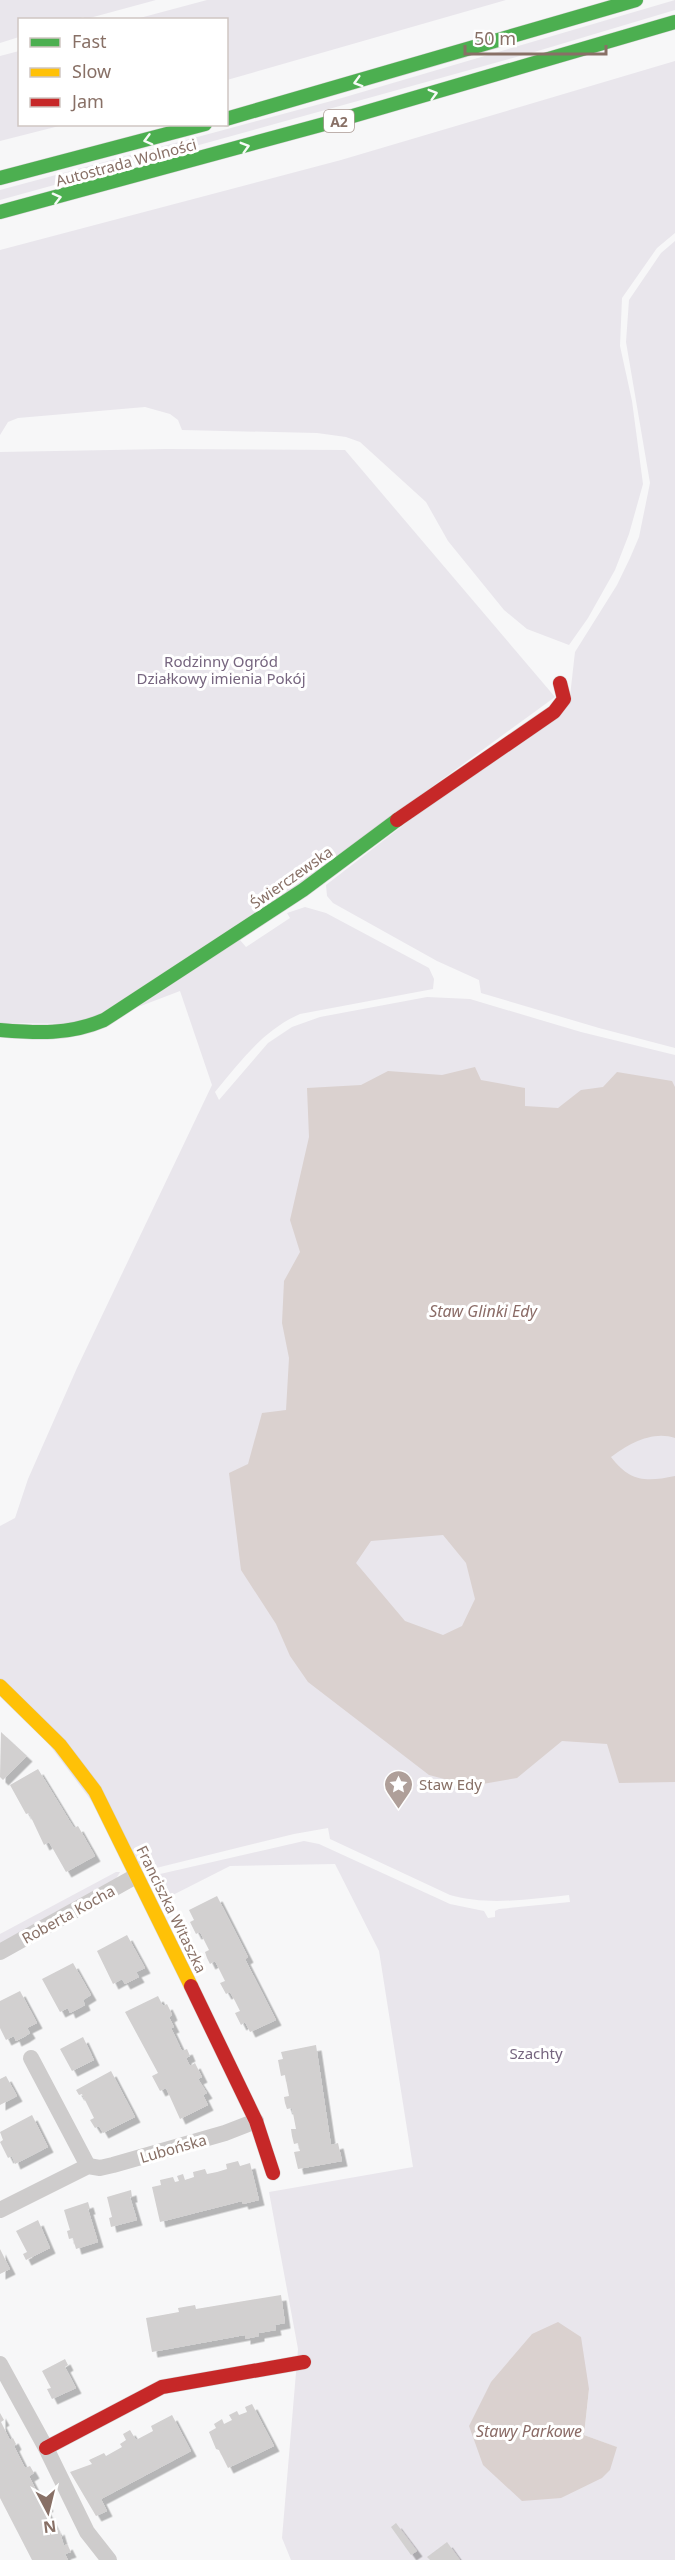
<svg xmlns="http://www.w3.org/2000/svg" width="675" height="2560" font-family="'Noto Sans',sans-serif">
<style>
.green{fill:#e9e6ec;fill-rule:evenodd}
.water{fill:#dad1cf;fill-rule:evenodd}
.building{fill:#d2d0d0;filter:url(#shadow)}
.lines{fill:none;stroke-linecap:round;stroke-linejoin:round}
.fast-casing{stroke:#d6d4d4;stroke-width:15}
.slow-casing{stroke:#d6d4d4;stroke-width:15}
.jam-casing{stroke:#d6d4d4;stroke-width:15}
.street{stroke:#cecccc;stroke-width:16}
.fast{stroke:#4caf50;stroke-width:14}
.slow{stroke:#ffc107;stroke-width:14}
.jam{stroke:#c62828;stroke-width:14}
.oneway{stroke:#f6fbf6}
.labels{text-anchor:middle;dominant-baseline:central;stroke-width:6;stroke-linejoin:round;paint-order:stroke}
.shield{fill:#fff;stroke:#ac9b94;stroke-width:1.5}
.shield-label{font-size:14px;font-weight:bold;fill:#887066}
.street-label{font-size:15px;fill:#887066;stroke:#fff}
.park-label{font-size:15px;fill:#76657f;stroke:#fff}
.poi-label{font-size:15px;fill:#887066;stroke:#fff;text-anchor:start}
.water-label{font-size:16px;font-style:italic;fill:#8b6c67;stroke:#fff}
</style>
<defs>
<filter id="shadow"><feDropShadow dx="5.5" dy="5.5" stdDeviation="0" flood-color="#0004"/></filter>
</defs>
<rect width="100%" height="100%" fill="#f7f7f8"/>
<g class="green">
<polygon points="0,0 156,0 86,19 83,17 76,20 20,20 19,37 0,43"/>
<polygon points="207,0 506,0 227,80 226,20 136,19"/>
<polygon points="675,0 675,10 531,53 0,200 0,190 335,100"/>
<polygon points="19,51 20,124 63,125 0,141 0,56"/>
<polygon points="675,61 675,233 657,248 622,298 620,346 632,401 643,484 629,534 615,570 588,618 569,645 527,629 504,610 448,541 426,502 360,442 346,437 317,433 182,430 178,420 170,414 145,407 18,418 8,422 0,435 0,250 341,160"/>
<polygon points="675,241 675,1048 599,1028 481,993 479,980 437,961 333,903 327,896 326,885 570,696 575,652 617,585 630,558 639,537 650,483 626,342 629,300 661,253"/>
<polygon points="166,449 345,450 555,697 296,886 84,1024 0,1023 0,452"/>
<path d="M305 907 326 913 429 968 434 979 433 989 300 1014C263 1030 240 1062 215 1092L219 1100 268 1043 292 1027 320 1017 427 997 470 999 581 1032 675 1055V2560H291L282 2538 298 2349 269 2192 413 2167 379 1951 335 1864 230 1866 159 1902 147 1877 304 1841 319 1844 450 1904 484 1911 488 1918 495 1917V1911L499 1909 570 1902 569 1895C530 1899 488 1906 450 1895L330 1839 328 1828 294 1834 144 1871 0 1679V1526L15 1518 28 1479 77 1368 212 1085 180 991 138 1007 240 940 246 947 290 918 287 913ZM589 2389 584 2435 616 2447 483 2465Z"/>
<polygon points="116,1872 120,1872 116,1879 0,1945 0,1934"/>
</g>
<g class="water">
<path d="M475 1067 481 1080 525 1088V1106L558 1108 581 1090 603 1087 617 1072 672 1081 675 1087V1438C653 1430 628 1444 611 1457 630 1482 646 1482 675 1476V1782L619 1783 607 1744 562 1741 517 1778 471 1786 429 1775 308 1682 290 1656 276 1624 241 1570 229 1473 248 1464 262 1413 286 1410 289 1358 282 1323 284 1281 300 1252 290 1220 309 1137 307 1088 361 1085 388 1071 442 1075ZM443 1535 466 1563 475 1599 462 1626 443 1635 405 1621 356 1563 371 1541Z"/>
<polygon points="558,2322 581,2337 589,2389 584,2435 617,2447 610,2470 602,2478 561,2498 522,2501 483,2465 469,2426 491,2382 532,2334"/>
</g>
<g class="building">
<polygon points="1,1732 27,1756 3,1780 0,1777"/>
<polygon points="38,1769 74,1828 78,1826 95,1856 66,1872 49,1842 44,1845 29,1813 26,1814 10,1785"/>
<polygon points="217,1896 248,1957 245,1959 276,2020 250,2032 245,2022 241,2025 235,2013 240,2011 235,2001 230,1992 226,1994 220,1983 225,1981 215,1961 210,1964 207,1958 205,1952 209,1950 200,1932 196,1934 190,1922 194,1920 189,1910"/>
<polygon points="127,1935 145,1968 136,1972 139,1977 125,1984 122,1979 113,1984 97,1951"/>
<polygon points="73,1963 91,1995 83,2000 85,2005 70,2013 68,2008 60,2012 42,1979"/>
<polygon points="20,1991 37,2023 27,2028 30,2033 24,2037 16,2041 14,2036 6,2040 0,2028 0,2001"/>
<polygon points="158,1996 163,2006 167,2004 170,2010 172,2015 169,2017 174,2027 171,2028 182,2051 187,2049 190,2056 186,2058 190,2066 195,2063 202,2077 198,2079 207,2093 203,2095 208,2105 180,2119 166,2088 160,2091 152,2076 158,2073 125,2012"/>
<polygon points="83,2037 94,2060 72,2071 60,2049"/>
<polygon points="316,2045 331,2145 338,2143 342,2161 298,2169 294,2152 300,2151 298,2143 294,2144 292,2136 291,2129 296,2129 292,2108 287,2109 285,2103 284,2097 289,2096 285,2075 281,2076 278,2060 283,2059 281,2052"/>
<polygon points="111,2071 135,2117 103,2133 99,2126 95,2128 90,2120 94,2118 82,2094 79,2095 76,2090"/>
<polygon points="6,2076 17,2096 0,2105 0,2079"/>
<polygon points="32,2115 48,2147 15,2164 12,2156 8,2158 0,2142 3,2140 0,2132"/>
<polygon points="238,2161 240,2166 250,2163 259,2200 243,2204 242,2201 160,2222 152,2187 161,2185 160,2180 173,2177 175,2182 179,2181 177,2176 183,2174 185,2180 194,2177 193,2172 205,2169 207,2174 217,2172 227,2169 226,2164"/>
<polygon points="131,2190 132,2197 130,2197 137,2220 111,2227 109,2218 112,2217 107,2197"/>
<polygon points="88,2202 90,2209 88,2209 98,2242 76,2249 73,2238 69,2239 67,2231 70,2230 64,2210"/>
<polygon points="38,2220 50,2248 26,2260 23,2254 27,2252 16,2231"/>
<polygon points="0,2249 10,2269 0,2274"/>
<polygon points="281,2295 285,2323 275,2325 276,2330 259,2333 259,2336 245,2339 245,2335 152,2352 146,2318 179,2312 178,2308 195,2305 196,2309"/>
<polygon points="65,2359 68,2365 65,2367 76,2388 52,2399 47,2389 51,2388 42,2371"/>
<polygon points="252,2404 274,2446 228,2468 219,2450 216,2449 209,2432 216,2428 214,2424 222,2419 224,2424 232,2420 229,2415 237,2411 239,2415 247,2412 245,2407"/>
<polygon points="0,2413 4,2420 1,2422 10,2440 13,2438 16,2444 14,2446 25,2468 30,2466 34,2473 29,2476 41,2500 45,2499 48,2506 45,2508 57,2531 59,2529 64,2546 67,2544 71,2552 65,2554 68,2560 32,2560 0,2498"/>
<polygon points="172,2415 191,2451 101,2499 107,2511 96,2516 70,2472 92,2464 89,2460 104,2453 106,2456 122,2447 120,2444 126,2440 123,2434 130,2430 136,2440 153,2431 151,2426"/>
<polygon points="396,2523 417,2551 411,2555 391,2527"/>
<polygon points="447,2542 460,2560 430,2560 427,2557"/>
</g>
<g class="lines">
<defs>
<g id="fast">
<polyline points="226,119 636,0"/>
<polyline points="0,178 205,124"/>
<polyline points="0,212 339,120 675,22"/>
<path d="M0 1030C37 1033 69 1035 104 1020L303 890 397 820"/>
</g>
<polyline id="slow" points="0,1686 60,1745 95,1791 191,1986"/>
<g id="jam">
<polyline points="397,820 554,712 564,699 560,683"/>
<polyline points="191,1986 256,2121 273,2173"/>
<polyline points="46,2448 162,2387 304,2362"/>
</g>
</defs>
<use href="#fast" class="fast-casing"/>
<use href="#slow" class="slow-casing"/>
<use href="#jam" class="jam-casing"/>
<g class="street">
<polyline points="0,1952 136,1876"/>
<polyline points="31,2058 88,2166"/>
<polyline points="0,2210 88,2166 100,2168 113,2165 225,2133 256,2121"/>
<polyline points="0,2364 46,2448 87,2532 109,2560"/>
</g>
<use href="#fast" class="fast"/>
<use href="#slow" class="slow"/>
<use href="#jam" class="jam"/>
</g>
<defs><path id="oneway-chevron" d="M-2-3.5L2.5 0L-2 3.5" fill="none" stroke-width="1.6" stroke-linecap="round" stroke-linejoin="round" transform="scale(1.5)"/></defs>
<g class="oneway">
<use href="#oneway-chevron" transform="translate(358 82) rotate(164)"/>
<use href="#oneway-chevron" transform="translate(433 94) rotate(-16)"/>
<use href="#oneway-chevron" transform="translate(148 140) rotate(165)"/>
<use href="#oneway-chevron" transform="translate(245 147) rotate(-16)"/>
<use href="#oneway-chevron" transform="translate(57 198) rotate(-14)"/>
</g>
<defs>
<symbol id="sight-pin" viewBox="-11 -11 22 30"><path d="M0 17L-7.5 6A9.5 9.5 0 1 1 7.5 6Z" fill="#af9f99" stroke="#fff"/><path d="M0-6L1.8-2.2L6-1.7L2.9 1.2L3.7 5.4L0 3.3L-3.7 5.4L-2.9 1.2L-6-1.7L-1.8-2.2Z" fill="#fff"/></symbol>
</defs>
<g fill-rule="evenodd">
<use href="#sight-pin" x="382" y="1768" width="33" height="45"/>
</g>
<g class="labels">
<rect class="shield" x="324" y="110" width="30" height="22" rx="4.5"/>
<g class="shield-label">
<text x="339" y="121">A2</text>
</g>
<g class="street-label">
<text transform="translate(126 162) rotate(-15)">Autostrada Wolności</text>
<text transform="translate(291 877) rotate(-35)">Świerczewska</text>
<text transform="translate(172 1909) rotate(64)">Franciszka Witaszka</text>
<text transform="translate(68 1914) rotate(-29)">Roberta Kocha</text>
<text transform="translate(173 2148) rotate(-16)">Lubońska</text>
</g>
<g class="park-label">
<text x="221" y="661">Rodzinny Ogród<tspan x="221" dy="17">Działkowy imienia Pokój</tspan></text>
<text x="536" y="2053">Szachty</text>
</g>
<g class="poi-label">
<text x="419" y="1784">Staw Edy</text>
</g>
<g class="water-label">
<text x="483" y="1311">Staw Glinki Edy</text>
<text x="529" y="2431">Stawy Parkowe</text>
</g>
</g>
<rect x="18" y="18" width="210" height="108" fill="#ffffff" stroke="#cfc6c2" stroke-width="1.5"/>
<rect x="30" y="38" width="30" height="9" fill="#4caf50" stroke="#cfc6c2" stroke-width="1.5"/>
<text x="72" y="48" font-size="18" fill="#887066">Fast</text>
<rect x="30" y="68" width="30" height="9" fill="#ffc107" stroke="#cfc6c2" stroke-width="1.5"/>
<text x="72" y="78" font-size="18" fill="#887066">Slow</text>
<rect x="30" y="98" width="30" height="9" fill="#c62828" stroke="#cfc6c2" stroke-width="1.5"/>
<text x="72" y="108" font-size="18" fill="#887066">Jam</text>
<g transform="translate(48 2512) rotate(173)" stroke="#ffffff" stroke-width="4.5" paint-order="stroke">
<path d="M0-4.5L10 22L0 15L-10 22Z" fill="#887066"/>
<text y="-9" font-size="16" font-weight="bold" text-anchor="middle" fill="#887066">N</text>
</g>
<path d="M465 45v9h141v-9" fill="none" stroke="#887066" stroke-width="3"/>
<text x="474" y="45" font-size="18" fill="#887066" stroke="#ffffff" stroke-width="4.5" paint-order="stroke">50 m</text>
</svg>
